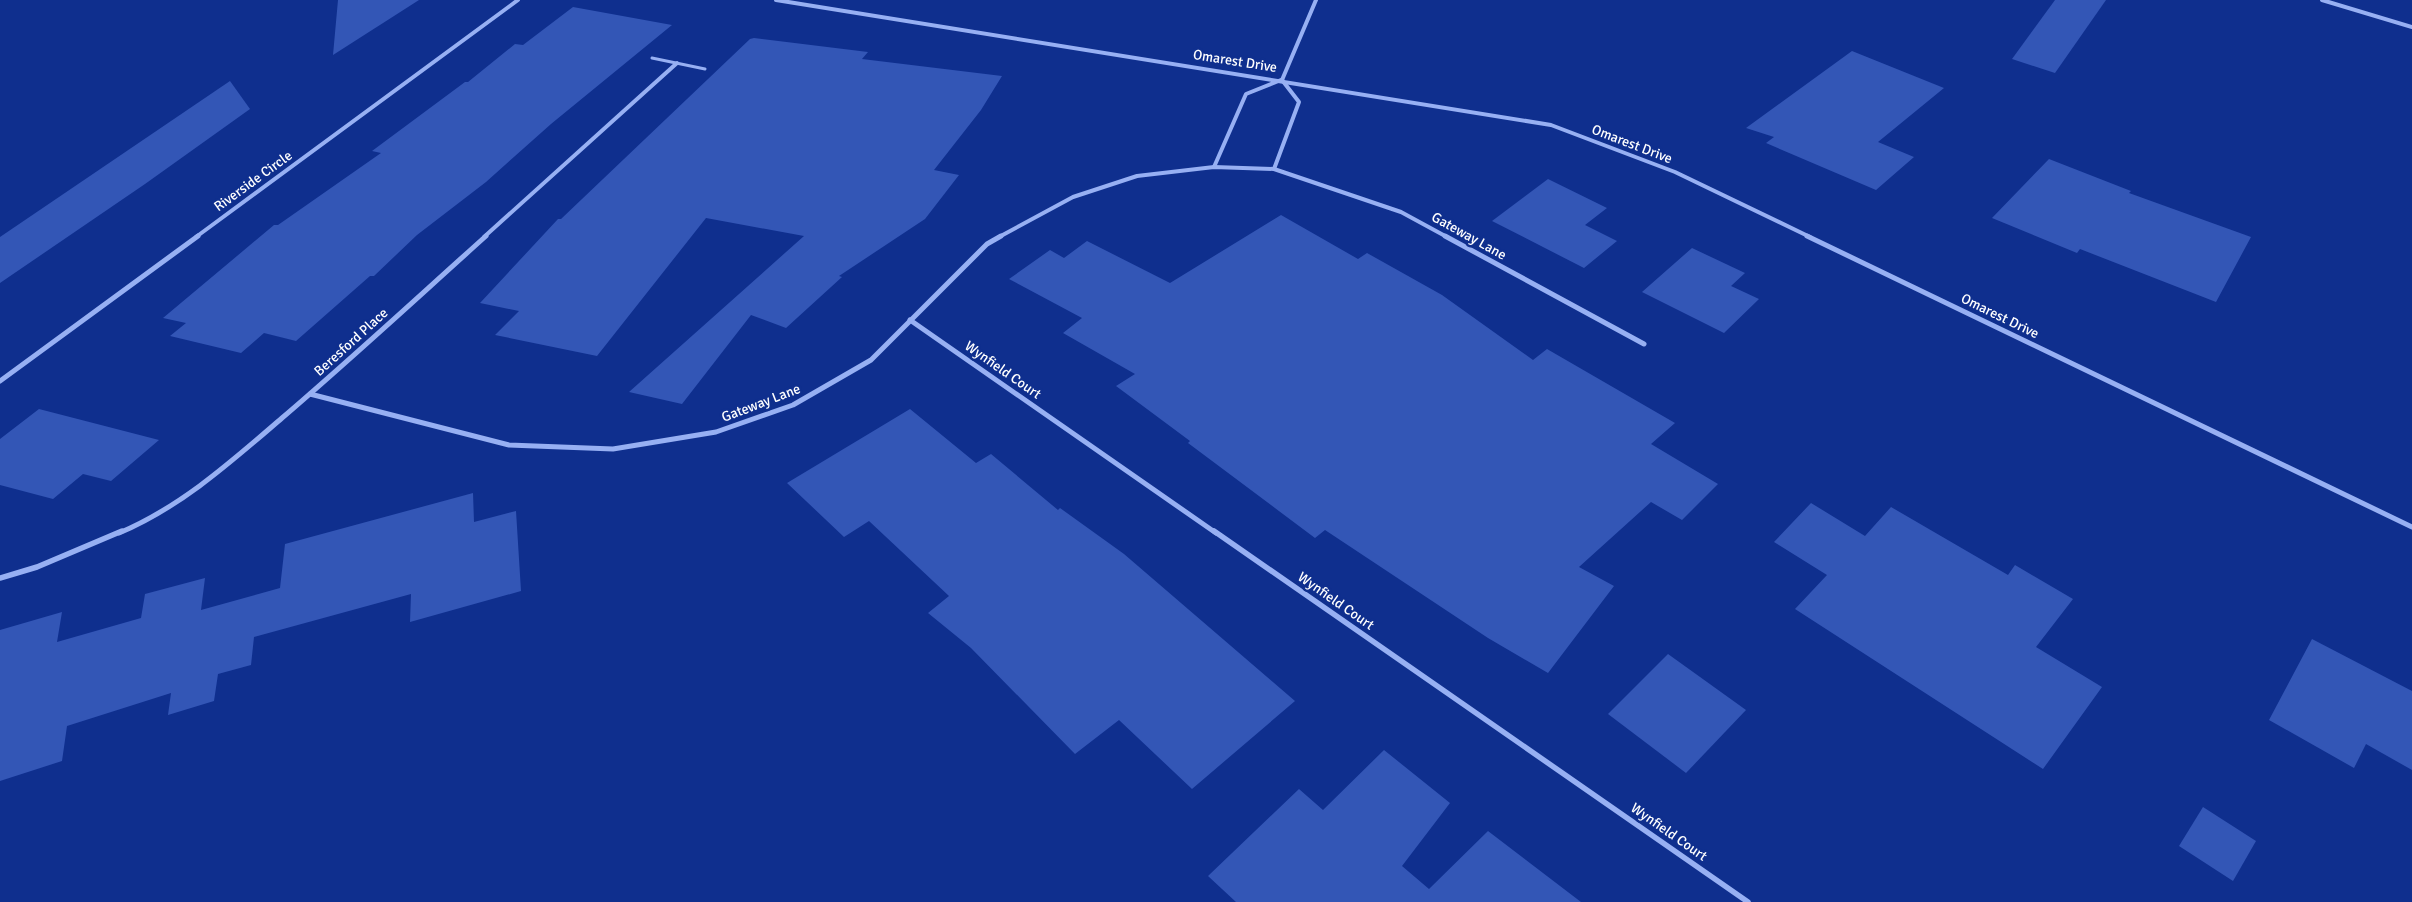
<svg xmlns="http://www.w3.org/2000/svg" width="2412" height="902" font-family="Signika,sans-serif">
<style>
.building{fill:#3356b6}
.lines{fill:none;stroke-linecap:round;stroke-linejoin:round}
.service{stroke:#97b0f3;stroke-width:3}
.minor-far2{stroke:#97b0f3;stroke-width:4}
.minor-far1{stroke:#97b0f3;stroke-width:5}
.minor{stroke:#97b0f3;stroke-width:5.5}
.labels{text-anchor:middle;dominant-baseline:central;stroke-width:5;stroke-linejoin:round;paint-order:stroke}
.street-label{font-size:14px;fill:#fff;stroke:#0f2f8e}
</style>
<rect width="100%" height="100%" fill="#0f2f8e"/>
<g class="building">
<polygon points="338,0 419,0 333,55"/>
<polygon points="2055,0 2106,0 2055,73 2012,59"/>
<polygon points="573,7 672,25 551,124 486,182 417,235 374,276 370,276 296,341 264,333 241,353 170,336 186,323 163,318 274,225 278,225 381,153 372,151 465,82 468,82 515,44 523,45"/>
<polygon points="754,38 868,52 862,59 1002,76 981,110 934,170 959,175 925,219 839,276 842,277 786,328 751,315 682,404 629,392 804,236 706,218 597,356 495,335 519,311 480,303 558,219 561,219 750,39"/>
<polygon points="1852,51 1944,88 1878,142 1914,157 1876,190 1766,143 1774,137 1746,128"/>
<polygon points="230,81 250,109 145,184 0,283 0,237"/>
<polygon points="2049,159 2131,191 2129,193 2251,237 2216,302 2080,249 2077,253 1992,218"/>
<polygon points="1548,179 1607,208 1585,225 1617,241 1584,268 1492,221"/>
<polygon points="1281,215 1358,259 1367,253 1442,295 1533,360 1547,349 1675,423 1651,444 1718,484 1682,520 1651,502 1579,567 1614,586 1548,673 1488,638 1325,530 1315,538 1188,443 1190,441 1116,386 1135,374 1063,333 1082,318 1009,279 1050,250 1064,258 1087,241 1170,283"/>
<polygon points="1692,248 1745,273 1731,286 1759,299 1724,333 1642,292"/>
<polygon points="39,409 159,440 111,481 83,474 53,499 0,485 0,439"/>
<polygon points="910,409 976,463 991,454 1058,510 1060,508 1124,554 1295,701 1192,789 1119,720 1075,754 971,648 928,613 949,596 869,521 844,537 787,483"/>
<polygon points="473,493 474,522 516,511 521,591 410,622 411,594 254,637 251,665 218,674 214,701 168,715 171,693 67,726 62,761 0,781 0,630 62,612 57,642 141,618 145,594 205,578 201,610 280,588 285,544"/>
<polygon points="1811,503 1865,536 1891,507 2008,575 2015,565 2073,599 2036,647 2102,687 2043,769 1795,609 1827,575 1774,542"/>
<polygon points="2312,639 2412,691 2412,770 2366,744 2354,768 2269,720"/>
<polygon points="1668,654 1746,710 1686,773 1608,714"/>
<polygon points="1384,750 1450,803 1402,866 1429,889 1488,831 1581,902 1236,902 1208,876 1299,789 1323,810"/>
<polygon points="2203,807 2256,841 2233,881 2179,846"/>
</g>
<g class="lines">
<polyline class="service" points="652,58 705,69"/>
<g class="minor-far2">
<polyline points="776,0 1551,125 1675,172 1810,237"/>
<polyline points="2322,0 2412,27"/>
<polyline points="1282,80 1316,0"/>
<polyline points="1214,167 1246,94 1281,80"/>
<polyline points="1274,169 1299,102 1282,80"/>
<polyline points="196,237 518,0"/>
<polyline points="484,237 677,63"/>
<polyline points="999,237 1073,197 1137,176 1214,167 1274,169 1401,212 1447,237"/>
</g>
<g class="minor-far1">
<polyline points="1445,236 1644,344"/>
<polyline points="1807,236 2412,527"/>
<polyline points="910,320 1216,533"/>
<polyline points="0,381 198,236"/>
<polyline points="310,394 509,445 613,449 716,432 793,405 871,360 987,244 1001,236"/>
<path d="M119 533C181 507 232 461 282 418 351 359 418 297 486 236"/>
</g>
<g class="minor">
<polyline points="1214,531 1748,902"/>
<polyline points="0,578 37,567 122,531"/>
</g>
</g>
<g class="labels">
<g class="street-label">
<text transform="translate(1235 61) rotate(9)">Omarest Drive</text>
<text transform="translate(1632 144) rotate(21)">Omarest Drive</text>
<text transform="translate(253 181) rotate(-36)">Riverside Circle</text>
<text transform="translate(1469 236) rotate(29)">Gateway Lane</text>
<text transform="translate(2000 316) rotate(26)">Omarest Drive</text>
<text transform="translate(351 342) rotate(-42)">Beresford Place</text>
<text transform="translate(1003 370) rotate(35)">Wynfield Court</text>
<text transform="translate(761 403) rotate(-21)">Gateway Lane</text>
<text transform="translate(1336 601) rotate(35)">Wynfield Court</text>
<text transform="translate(1669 832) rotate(35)">Wynfield Court</text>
</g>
</g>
</svg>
